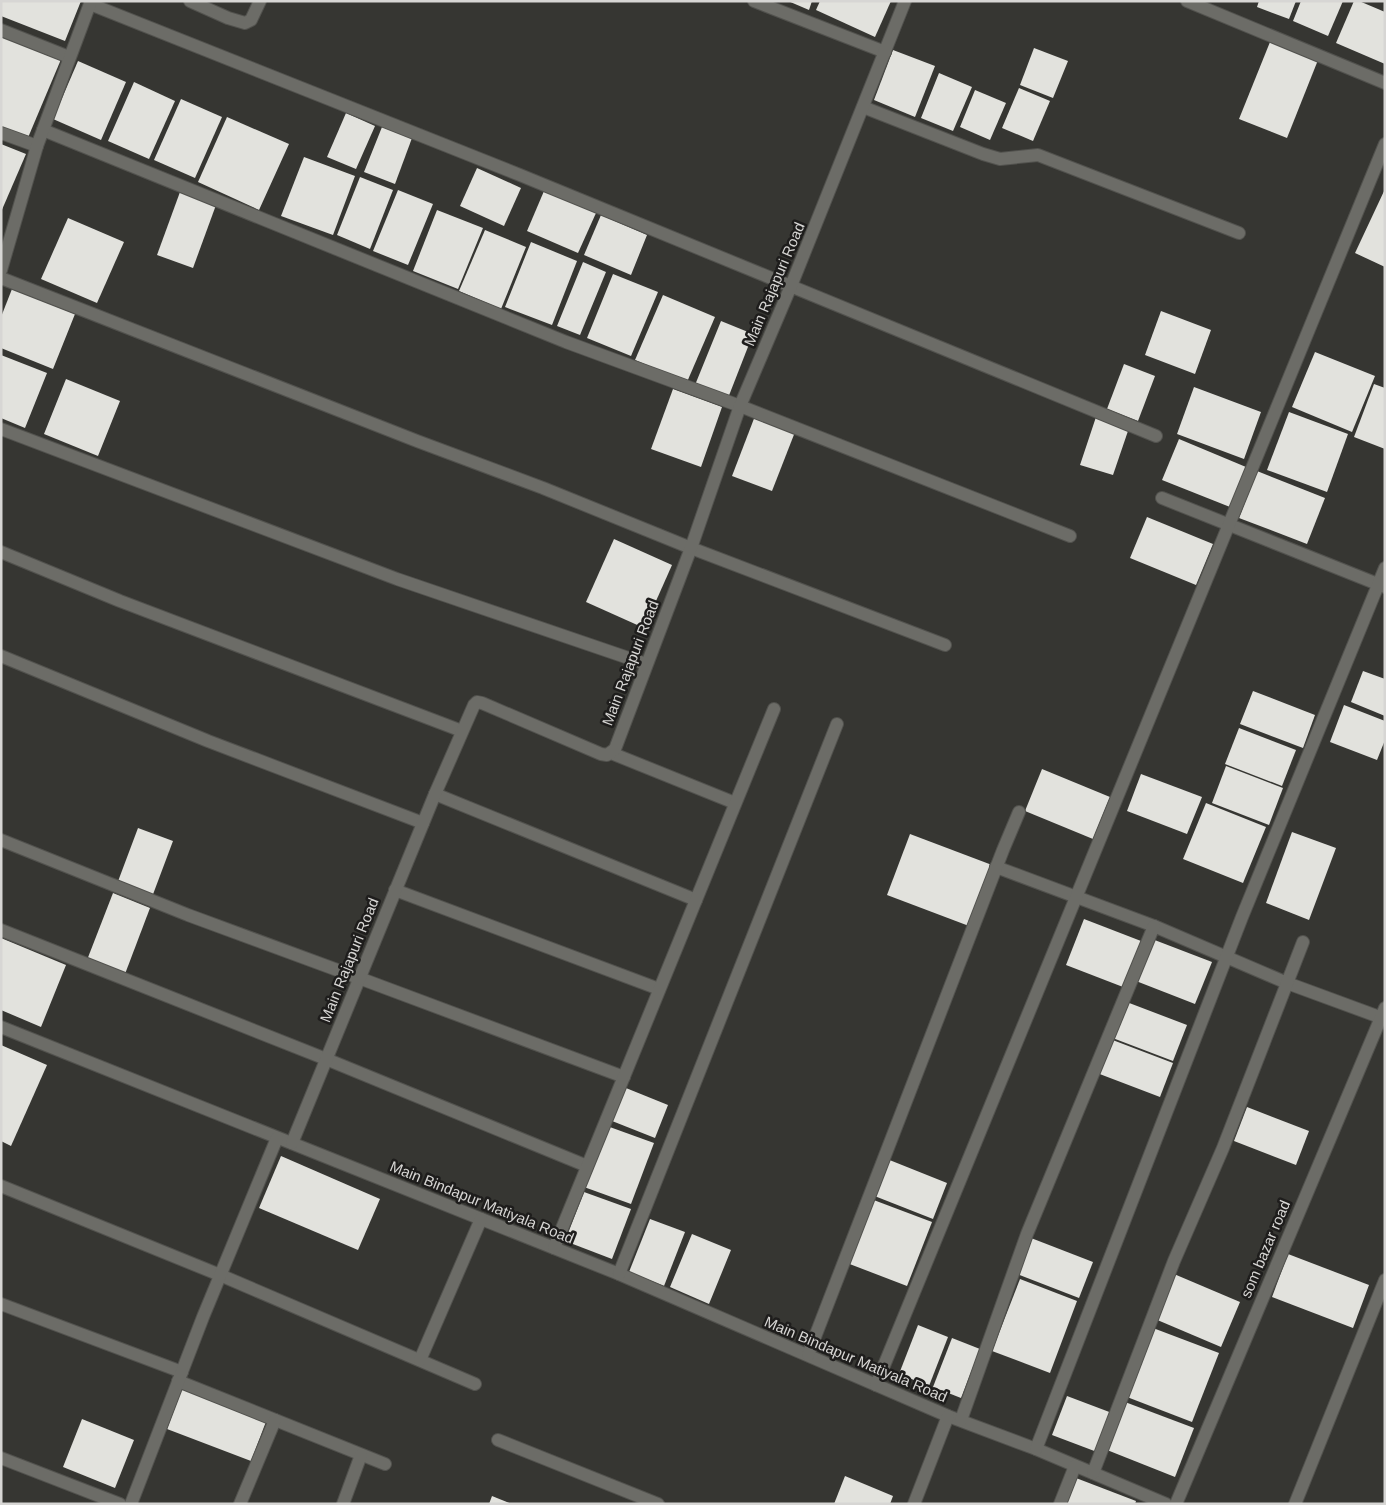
<svg xmlns="http://www.w3.org/2000/svg" width="1386" height="1505" font-family="Arial,sans-serif">
<style>
.building{fill:#e2e2dd}
.lines{fill:none;stroke-linecap:round;stroke-linejoin:round}
.street-casing{stroke:#52524e;stroke-width:14}
.street{stroke:#6c6c67;stroke-width:12}
.labels{text-anchor:middle;dominant-baseline:central;stroke-width:5;stroke-linejoin:round;paint-order:stroke}
.street-label{font-size:15px;fill:#d7d6d4;stroke:#1e1d1c}
</style>
<rect width="100%" height="100%" fill="#363632"/>
<g class="building">
<polygon points="1,1 81,1 65,41 1,16"/>
<polygon points="788,1 812,1 809,10"/>
<polygon points="820,1 891,1 875,37 816,10"/>
<polygon points="1259,1 1296,1 1289,19 1257,7"/>
<polygon points="1301,1 1343,1 1328,36 1293,21"/>
<polygon points="1354,1 1359,1 1385,12 1385,64 1336,43"/>
<polygon points="1,32 62,57 27,140 1,129"/>
<polygon points="1270,42 1318,60 1287,138 1239,119"/>
<polygon points="1034,48 1068,61 1053,98 1020,85"/>
<polygon points="893,50 935,66 915,117 874,100"/>
<polygon points="78,61 126,82 101,140 53,119"/>
<polygon points="939,73 972,87 953,131 921,118"/>
<polygon points="134,82 175,101 149,159 108,141"/>
<polygon points="1019,88 1050,101 1033,141 1002,128"/>
<polygon points="975,90 1006,103 990,140 960,127"/>
<polygon points="181,99 222,117 195,178 154,160"/>
<polygon points="346,113 375,126 356,169 327,157"/>
<polygon points="227,117 289,144 259,210 198,182"/>
<polygon points="382,127 412,138 395,184 364,172"/>
<polygon points="1,144 26,154 1,212"/>
<polygon points="304,157 355,176 333,235 281,216"/>
<polygon points="477,168 521,188 504,226 460,206"/>
<polygon points="360,177 393,190 370,249 337,235"/>
<polygon points="1385,189 1385,267 1355,253"/>
<polygon points="398,190 433,204 408,265 373,251"/>
<polygon points="544,191 596,213 578,253 527,231"/>
<polygon points="180,192 216,205 193,268 157,255"/>
<polygon points="437,210 483,228 458,289 413,271"/>
<polygon points="601,215 647,235 631,275 584,255"/>
<polygon points="68,218 124,242 97,303 41,279"/>
<polygon points="485,230 526,247 501,309 459,291"/>
<polygon points="531,242 577,261 552,325 505,307"/>
<polygon points="583,262 606,272 580,335 557,326"/>
<polygon points="613,274 658,292 631,356 587,338"/>
<polygon points="12,289 75,314 53,369 1,348 1,317"/>
<polygon points="663,295 715,317 687,382 635,360"/>
<polygon points="1161,311 1211,330 1195,374 1145,355"/>
<polygon points="721,321 753,334 728,398 695,385"/>
<polygon points="1315,352 1375,376 1352,432 1292,407"/>
<polygon points="1,355 47,373 25,428 1,418"/>
<polygon points="1124,364 1155,376 1138,421 1107,409"/>
<polygon points="66,379 120,401 98,456 44,434"/>
<polygon points="1374,384 1385,388 1385,449 1354,437"/>
<polygon points="1194,387 1261,412 1244,459 1177,434"/>
<polygon points="673,389 722,407 701,467 651,449"/>
<polygon points="1289,412 1348,434 1327,492 1267,470"/>
<polygon points="755,416 795,432 772,491 732,476"/>
<polygon points="1096,417 1129,428 1113,475 1080,465"/>
<polygon points="1179,439 1246,467 1230,507 1162,480"/>
<polygon points="1257,471 1325,498 1307,544 1239,518"/>
<polygon points="1147,517 1213,544 1196,585 1130,558"/>
<polygon points="614,539 672,565 644,628 586,602"/>
<polygon points="1363,671 1385,679 1385,716 1351,702"/>
<polygon points="1253,691 1315,715 1303,748 1240,724"/>
<polygon points="1344,705 1385,721 1385,740 1377,760 1330,742"/>
<polygon points="1239,728 1296,750 1282,786 1225,764"/>
<polygon points="1226,766 1283,788 1269,825 1212,803"/>
<polygon points="1042,769 1110,797 1093,839 1025,811"/>
<polygon points="1141,774 1202,797 1187,834 1127,811"/>
<polygon points="1206,803 1266,827 1243,883 1183,859"/>
<polygon points="138,828 173,841 152,897 117,884"/>
<polygon points="1292,832 1336,848 1309,920 1266,903"/>
<polygon points="910,834 992,865 969,926 887,895"/>
<polygon points="113,893 150,908 125,974 87,960"/>
<polygon points="1084,919 1141,941 1123,987 1066,965"/>
<polygon points="1,938 66,965 41,1027 1,1010"/>
<polygon points="1152,939 1212,962 1195,1004 1136,981"/>
<polygon points="1124,1001 1187,1025 1173,1061 1110,1037"/>
<polygon points="1110,1039 1173,1063 1160,1097 1097,1073"/>
<polygon points="1,1045 47,1065 11,1146 1,1141"/>
<polygon points="621,1086 668,1105 655,1138 607,1119"/>
<polygon points="1247,1107 1309,1131 1296,1165 1234,1141"/>
<polygon points="607,1126 654,1143 631,1204 584,1187"/>
<polygon points="281,1156 380,1199 358,1250 259,1208"/>
<polygon points="887,1159 947,1183 933,1219 872,1195"/>
<polygon points="584,1192 631,1209 612,1259 565,1241"/>
<polygon points="871,1199 932,1222 907,1286 847,1263"/>
<polygon points="650,1219 685,1232 664,1286 629,1272"/>
<polygon points="692,1234 731,1250 709,1304 670,1287"/>
<polygon points="1031,1238 1093,1262 1079,1298 1017,1274"/>
<polygon points="1288,1254 1369,1285 1353,1328 1272,1297"/>
<polygon points="1174,1274 1240,1302 1221,1347 1155,1319"/>
<polygon points="1020,1279 1077,1301 1050,1373 992,1351"/>
<polygon points="918,1325 948,1337 929,1386 899,1374"/>
<polygon points="1153,1328 1219,1353 1192,1422 1127,1397"/>
<polygon points="952,1338 980,1349 961,1398 933,1387"/>
<polygon points="183,1386 267,1419 251,1461 167,1429"/>
<polygon points="1067,1396 1112,1413 1097,1452 1052,1435"/>
<polygon points="1125,1402 1194,1428 1175,1477 1107,1450"/>
<polygon points="82,1419 134,1440 115,1488 63,1467"/>
<polygon points="845,1476 893,1496 890,1504 834,1504"/>
<polygon points="1076,1478 1136,1501 1135,1504 1066,1504"/>
<polygon points="492,1496 512,1504 489,1504"/>
</g>
<g class="lines">
<defs>
<g id="street">
<polyline points="190,1 228,18 245,23 251,20 260,1"/>
<polyline points="754,1 885,52"/>
<polyline points="1187,1 1385,83"/>
<polyline points="90,4 520,175 1156,436"/>
<polyline points="1,30 69,57"/>
<polyline points="863,107 983,154 1000,159 1038,155 1239,233"/>
<polyline points="43,130 566,342 740,406 1070,536"/>
<polyline points="1,133 37,146"/>
<polyline points="1,270 37,146 91,1"/>
<polyline points="1,278 417,441 543,488 691,548 945,645"/>
<polyline points="1,429 397,579 646,664"/>
<polyline points="1162,498 1385,587"/>
<polyline points="1,552 120,601 462,731"/>
<polyline points="1,656 208,741 423,823"/>
<polyline points="611,753 735,803"/>
<polyline points="435,794 696,900"/>
<polyline points="1,840 188,915 359,978 624,1077"/>
<polyline points="996,867 1154,926 1287,983 1385,1019"/>
<polyline points="395,890 659,989"/>
<polyline points="1,930 326,1059 587,1166"/>
<polyline points="1,1027 619,1274 948,1416 1036,1449 1166,1504"/>
<polyline points="292,1143 435,794 474,705 477,702 482,703 601,754 607,755 615,749 691,548 740,406 791,286 905,1"/>
<polyline points="1,1186 220,1275 475,1384"/>
<polyline points="554,1248 774,709"/>
<polyline points="619,1274 837,724"/>
<polyline points="1,1304 182,1372"/>
<polyline points="808,1355 1003,850 1019,812"/>
<polyline points="420,1360 481,1219"/>
<polyline points="178,1381 385,1464"/>
<polyline points="876,1385 1385,144"/>
<polyline points="961,1420 1027,1234 1154,926"/>
<polyline points="498,1440 658,1504"/>
<polyline points="1036,1449 1242,917 1385,568"/>
<polyline points="1,1458 120,1504"/>
<polyline points="1093,1473 1174,1261 1223,1148 1303,942"/>
<polyline points="131,1504 203,1317 277,1138"/>
<polyline points="240,1504 275,1420"/>
<polyline points="343,1504 361,1455"/>
<polyline points="914,1504 948,1416"/>
<polyline points="1060,1504 1075,1466"/>
<polyline points="1176,1504 1385,1008"/>
<polyline points="1295,1504 1385,1280"/>
</g>
</defs>
<use href="#street" class="street-casing"/>
<use href="#street" class="street"/>
</g>
<g class="labels">
<g class="street-label">
<text transform="translate(774 284) rotate(-67)">Main Rajapuri Road</text>
<text transform="translate(630 663) rotate(-69)">Main Rajapuri Road</text>
<text transform="translate(349 960) rotate(-68)">Main Rajapuri Road</text>
<text transform="translate(482 1202) rotate(22)">Main Bindapur Matiyala Road</text>
<text transform="translate(1265 1249) rotate(-67)">som bazar road</text>
<text transform="translate(856 1359) rotate(23)">Main Bindapur Matiyala Road</text>
</g>
</g>
<rect width="1386" height="1505" fill="none" stroke="#d7d6d4" stroke-width="5"/>
</svg>
